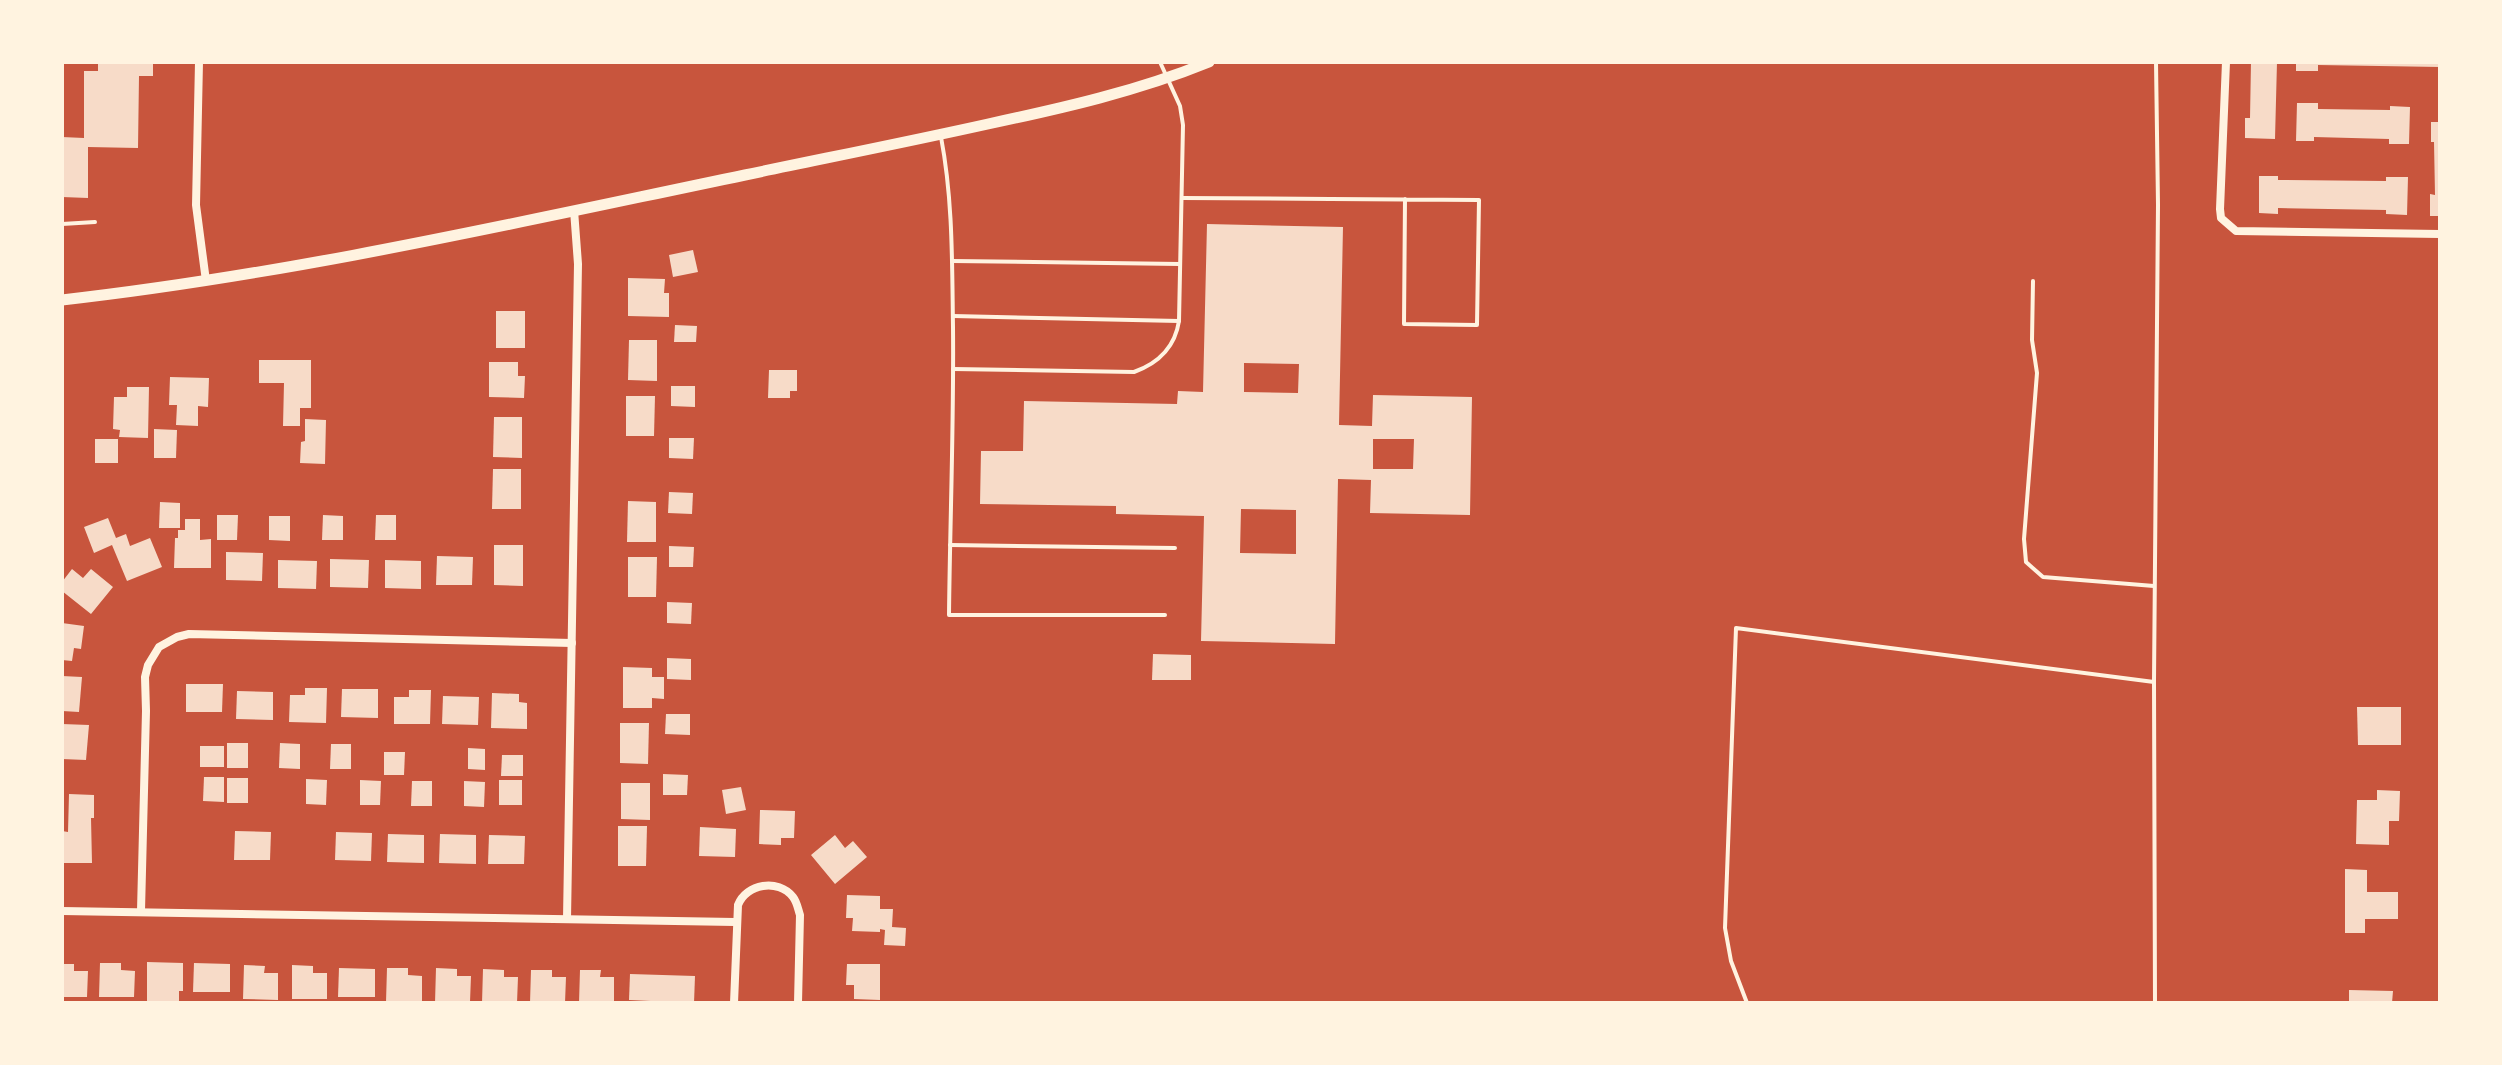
<svg xmlns="http://www.w3.org/2000/svg" width="2502" height="1065" font-family="'Source Sans 3',sans-serif">
<style>
.building{fill:#f7dbc8;fill-rule:evenodd}
.lines{fill:none;stroke-linecap:round;stroke-linejoin:round}
.service{stroke:#fff3e0;stroke-width:4}
.minor{stroke:#fff3e0;stroke-width:8}
.tertiary{stroke:#fff3e0;stroke-width:11}
</style>
<rect width="100%" height="100%" fill="#c8553d"/>
<g class="building">
<polygon points="98,62 153,62 153,76 139,76 138,148 88,147 88,198 62,197 62,137 84,138 84,71 98,71"/>
<polygon points="2251,62 2277,62 2275,139 2245,138 2245,118 2250,118"/>
<polygon points="2296,62 2440,62 2440,67 2318,65 2318,71 2296,71"/>
<polygon points="2297,103 2318,103 2318,109 2390,110 2390,106 2410,107 2409,144 2389,144 2389,139 2314,137 2314,141 2296,141"/>
<polygon points="2431,122 2440,122 2440,216 2430,216 2430,194 2435,195 2434,142 2431,142"/>
<polygon points="2259,176 2278,176 2278,180 2386,181 2386,177 2408,177 2407,215 2386,214 2386,210 2278,208 2278,214 2259,213"/>
<path d="M1207 224 1343 227 1339 425 1372 426 1373 395 1472 397 1470 515 1370 513 1371 480 1338 479 1335 644 1201 641 1204 516 1116 514V506L980 504 981 451H1023L1024 401 1177 404 1178 391 1203 392ZM1244 363 1299 364 1298 393 1244 392ZM1373 439H1414L1413 469H1373ZM1241 509 1296 510V554L1240 553Z"/>
<polygon points="693,250 698,272 673,277 669,255"/>
<polygon points="628,278 665,279 664,293 669,293 669,317 628,316"/>
<rect x="496" y="311" width="29" height="37"/>
<polygon points="675,325 697,326 696,342 674,342"/>
<polygon points="629,340 657,340 657,381 628,380"/>
<polygon points="259,360 311,360 311,408 300,408 300,426 283,426 284,383 259,383"/>
<polygon points="489,362 518,362 518,376 525,376 524,398 489,397"/>
<polygon points="769,370 797,370 797,391 790,391 790,398 768,398"/>
<polygon points="170,377 209,378 208,407 198,406 198,426 176,425 177,405 169,405"/>
<polygon points="671,386 695,386 695,407 671,406"/>
<polygon points="127,387 149,387 148,438 119,437 120,430 113,429 114,397 127,397"/>
<polygon points="626,396 655,396 654,436 626,436"/>
<polygon points="494,417 522,417 522,458 493,457"/>
<polygon points="305,419 326,420 325,464 300,463 301,442 305,441"/>
<polygon points="154,429 177,430 176,458 154,458"/>
<polygon points="669,438 694,438 693,459 669,458"/>
<rect x="95" y="439" width="23" height="24"/>
<polygon points="493,469 521,469 521,509 492,509"/>
<polygon points="669,492 693,493 692,514 668,513"/>
<polygon points="628,501 656,502 656,542 627,542"/>
<polygon points="160,502 180,503 180,528 159,528"/>
<polygon points="217,515 238,515 237,540 217,540"/>
<polygon points="323,515 343,516 343,540 322,540"/>
<polygon points="376,515 396,515 396,540 375,540"/>
<polygon points="269,516 290,516 290,541 269,540"/>
<polygon points="108,518 116,538 126,534 130,546 150,538 162,567 127,581 112,545 94,553 84,527"/>
<polygon points="185,519 200,519 200,540 211,539 211,568 174,568 175,538 178,538 178,530 185,530"/>
<polygon points="494,545 523,545 523,586 494,585"/>
<polygon points="669,546 694,547 693,567 669,567"/>
<polygon points="226,552 263,553 262,581 226,580"/>
<polygon points="437,556 473,557 472,585 436,585"/>
<polygon points="628,557 657,557 656,597 628,597"/>
<polygon points="330,559 369,560 368,588 330,587"/>
<polygon points="278,560 317,561 316,589 278,588"/>
<polygon points="385,560 421,561 421,589 385,588"/>
<polygon points="72,569 83,578 91,569 113,587 91,614 62,591 62,582"/>
<polygon points="667,602 692,603 691,624 667,623"/>
<polygon points="62,623 84,626 81,649 74,648 72,661 62,660"/>
<polygon points="1153,654 1191,655 1191,680 1152,680"/>
<polygon points="667,658 691,659 691,680 667,679"/>
<polygon points="623,667 652,668 652,677 664,677 664,699 652,698 652,708 623,708"/>
<polygon points="62,676 82,677 79,712 62,711"/>
<polygon points="186,684 223,684 222,712 186,712"/>
<polygon points="305,688 327,688 326,723 289,722 290,695 305,695"/>
<polygon points="342,689 378,689 378,718 341,717"/>
<polygon points="409,690 431,690 430,724 394,724 394,697 409,697"/>
<polygon points="237,691 273,692 273,720 236,719"/>
<polygon points="492,693 519,694 519,702 527,703 527,729 491,728"/>
<polygon points="443,696 479,697 478,725 442,724"/>
<polygon points="2357,707 2401,707 2401,745 2358,745"/>
<polygon points="666,714 690,714 690,735 665,734"/>
<polygon points="620,723 649,723 648,764 620,763"/>
<polygon points="62,724 89,725 86,760 62,759"/>
<rect x="227" y="743" width="21" height="25"/>
<polygon points="280,743 300,744 300,769 279,768"/>
<polygon points="331,744 351,744 351,769 330,769"/>
<rect x="200" y="746" width="24" height="21"/>
<polygon points="468,748 485,749 485,770 468,769"/>
<polygon points="384,752 405,752 404,775 384,775"/>
<polygon points="502,755 523,755 523,776 501,776"/>
<polygon points="663,774 688,775 687,795 663,795"/>
<polygon points="204,777 224,777 224,802 203,801"/>
<rect x="227" y="778" width="21" height="25"/>
<polygon points="306,779 327,780 326,805 306,804"/>
<polygon points="360,780 381,781 380,805 360,805"/>
<rect x="499" y="780" width="23" height="25"/>
<polygon points="412,781 432,781 432,806 411,806"/>
<polygon points="464,781 485,782 484,807 464,806"/>
<polygon points="621,783 650,783 650,820 621,819"/>
<polygon points="741,787 746,810 726,814 722,790"/>
<polygon points="2377,790 2400,791 2399,821 2389,821 2389,845 2356,844 2357,800 2377,800"/>
<polygon points="69,794 94,795 94,818 91,818 92,863 62,863 62,831 68,832"/>
<polygon points="760,810 795,811 794,838 781,838 781,845 759,844"/>
<polygon points="618,826 647,826 646,866 618,866"/>
<polygon points="700,827 736,829 735,857 699,856"/>
<polygon points="235,831 271,832 270,860 234,860"/>
<polygon points="336,832 372,833 371,861 335,860"/>
<polygon points="388,834 424,835 424,863 387,862"/>
<polygon points="440,834 476,835 476,864 439,863"/>
<polygon points="489,835 525,836 524,864 488,864"/>
<polygon points="835,835 845,848 853,841 867,857 835,884 811,855"/>
<polygon points="2345,869 2367,870 2367,892 2398,892 2398,919 2365,919 2365,933 2345,933"/>
<polygon points="847,895 880,896 880,909 893,909 892,927 906,928 905,946 884,945 885,930 880,929 880,932 852,931 853,918 846,918"/>
<polygon points="147,962 183,963 183,991 179,991 179,1003 147,1003"/>
<polygon points="100,963 121,963 121,970 135,971 134,997 99,997"/>
<polygon points="194,963 230,964 230,992 193,992"/>
<polygon points="62,964 74,964 74,971 88,971 87,997 62,997"/>
<polygon points="847,964 880,964 880,1000 854,999 854,985 846,985"/>
<polygon points="244,965 265,966 264,973 278,973 278,1000 243,999"/>
<polygon points="292,965 313,966 313,973 327,973 327,999 292,999"/>
<polygon points="339,968 375,969 375,997 338,997"/>
<polygon points="387,968 408,968 408,975 422,976 422,1002 386,1002"/>
<polygon points="436,968 457,969 457,976 471,976 470,1002 435,1003"/>
<polygon points="483,969 504,970 504,977 518,977 517,1003 482,1003"/>
<polygon points="531,970 552,970 552,977 566,977 565,1003 530,1003"/>
<polygon points="580,970 601,970 600,977 614,977 614,1003 579,1003"/>
<polygon points="630,974 695,976 694,1003 629,1000"/>
<polygon points="2349,990 2393,991 2392,1003 2349,1003"/>
</g>
<g class="lines">
<g class="service">
<path d="M941 137C953 200 952 263 953 327 954 423 950 519 949 615H1165"/>
<path d="M1182 198C1281 199 1380 199 1479 200L1477 325 1404 324 1405 199"/>
<polyline points="62,224 95,222"/>
<polyline points="952,261 1180,264"/>
<polyline points="2033,281 2032,340 2037,373 2024,539 2026,562 2043,577 2154,586"/>
<polyline points="953,316 1179,321"/>
<path d="M953 369 1134 372C1159 363 1175 347 1179 321L1183 125 1180 106 1160 62"/>
<polyline points="950,545 1175,548"/>
<polyline points="1747,1003 1731,961 1725,928 1736,628 2154,682"/>
<polyline points="2155,1003 2154,682 2158,205 2156,62"/>
</g>
<g class="minor">
<polyline points="199,62 196,205 206,281"/>
<polyline points="2226,62 2220,209 2221,218 2236,231 2440,234"/>
<polyline points="62,911 735,922"/>
<polyline points="141,911 146,711 145,677 148,665 159,647 177,637 189,634 572,643"/>
<polyline points="567,919 578,264 574,210"/>
<path d="M734 1003 738 905C746 884 778 878 793 897 797 902 798 909 800 915L798 1003"/>
</g>
<path class="tertiary" d="M62 300C292 274 519 222 745 175 826 158 907 142 988 124 1063 108 1138 91 1209 62"/>
</g>
<rect width="2502" height="1065" fill="none" stroke="#fff3e0" stroke-width="128"/>
</svg>
